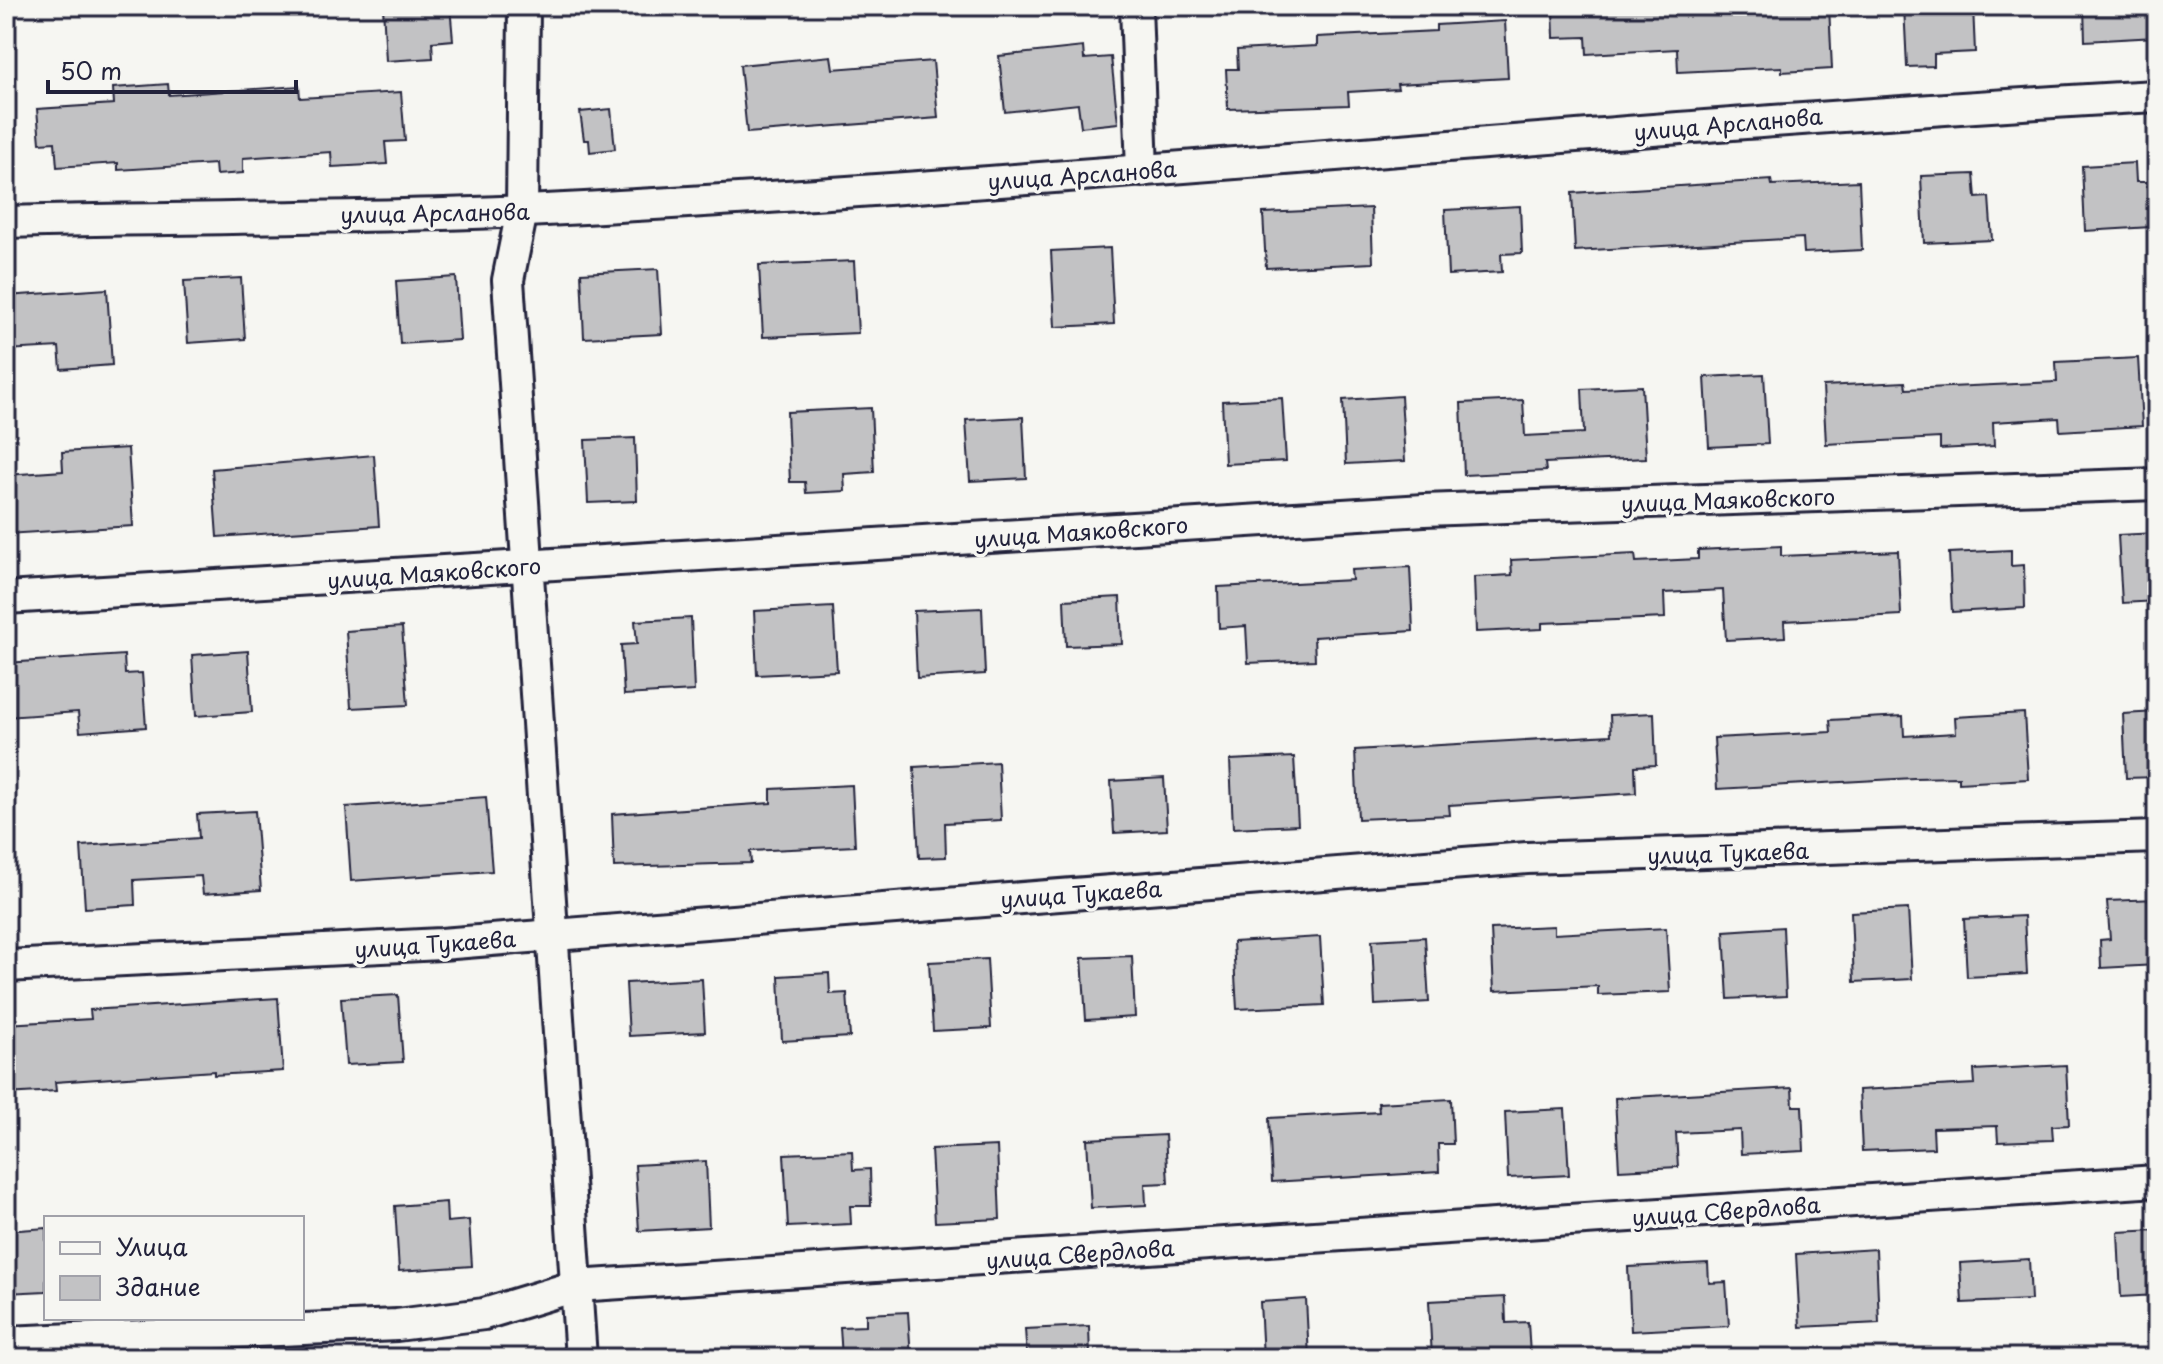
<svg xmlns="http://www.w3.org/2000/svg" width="2163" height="1364" font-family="'Playpen Sans',sans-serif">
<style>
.building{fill:#c2c2c4;stroke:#22223b;stroke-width:2}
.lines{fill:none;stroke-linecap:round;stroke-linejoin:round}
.street-casing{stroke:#22223b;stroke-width:36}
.street{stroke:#f6f6f2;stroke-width:30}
.labels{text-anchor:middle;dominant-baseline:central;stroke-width:7;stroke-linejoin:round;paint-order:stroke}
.street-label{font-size:22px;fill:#22223b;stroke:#f6f6f2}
</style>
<rect width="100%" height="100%" fill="#f6f6f2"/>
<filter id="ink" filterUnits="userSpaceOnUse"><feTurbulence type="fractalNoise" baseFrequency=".0125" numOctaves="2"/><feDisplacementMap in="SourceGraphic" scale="16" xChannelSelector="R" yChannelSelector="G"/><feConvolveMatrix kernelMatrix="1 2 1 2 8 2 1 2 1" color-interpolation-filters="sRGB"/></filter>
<g filter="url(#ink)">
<g class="building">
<polygon points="383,6 450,6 453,40 432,42 433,58 386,61"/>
<polygon points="1553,6 1829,6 1832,69 1782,72 1782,67 1678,72 1677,49 1587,54 1586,37 1554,38"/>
<polygon points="1904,6 1973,6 1975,52 1934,54 1934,66 1907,67"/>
<polygon points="2084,6 2155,6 2156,37 2085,41"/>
<polygon points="1505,21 1508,78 1397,84 1398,89 1348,92 1349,105 1228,109 1226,69 1238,69 1237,50 1317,46 1317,37 1436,31 1436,25"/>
<polygon points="1083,47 1084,59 1111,57 1118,123 1081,127 1078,104 1005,112 999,56"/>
<polygon points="831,56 833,69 933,61 938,118 747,133 740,65"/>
<polygon points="168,84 169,95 299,86 300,98 401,92 405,141 385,142 387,164 332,167 331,152 243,158 243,173 216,175 215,164 118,170 118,163 57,167 55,142 40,143 37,109 114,104 113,88"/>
<polygon points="611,109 615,149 590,152 589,140 584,140 580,112"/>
<polygon points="2135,163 2136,182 2148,182 2151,227 2085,231 2082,166"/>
<polygon points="1974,174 1976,198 1989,197 1992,240 1924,243 1921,176"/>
<polygon points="1771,180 1772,185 1859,181 1862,250 1804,253 1803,238 1575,251 1572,193"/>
<polygon points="1520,206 1522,253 1501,254 1502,272 1448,275 1445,210"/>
<polygon points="1371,208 1373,263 1266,268 1263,213"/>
<polygon points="1110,248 1114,324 1055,327 1051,251"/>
<polygon points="854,261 858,333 763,337 759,265"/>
<polygon points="658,269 662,334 584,338 581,273"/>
<polygon points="456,277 460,340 400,344 396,281"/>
<polygon points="241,278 245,339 188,343 184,281"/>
<polygon points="107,289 112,365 61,369 59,347 6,350 6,296"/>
<polygon points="2138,358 2142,426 2060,431 2059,418 1993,422 1994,446 1940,449 1940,438 1826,444 1823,386 1905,382 1906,389 2057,382 2056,362"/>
<polygon points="1764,374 1768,444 1709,447 1705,377"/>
<polygon points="1642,386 1646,458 1545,463 1546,471 1464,475 1461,403 1523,400 1525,436 1584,433 1582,389"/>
<polygon points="1401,396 1405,461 1346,464 1343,400"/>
<polygon points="1282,398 1286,461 1225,464 1222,401"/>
<polygon points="871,408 874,472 844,474 845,491 806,493 805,482 790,482 787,412"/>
<polygon points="1023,417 1026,478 970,481 966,420"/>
<polygon points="635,438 637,501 588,503 585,440"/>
<polygon points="128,448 133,526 6,534 6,475 63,471 62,452"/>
<polygon points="374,455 379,526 217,537 212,469"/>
<polygon points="2157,533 2157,601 2122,603 2118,535"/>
<polygon points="1781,546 1781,556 1898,551 1901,615 1784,621 1785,637 1726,640 1723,590 1664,593 1665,618 1542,623 1542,629 1476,632 1474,577 1512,575 1511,560 1635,554 1636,562 1698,559 1698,550"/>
<polygon points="2011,550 2011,566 2024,565 2025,608 1952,612 1949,553"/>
<polygon points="1410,567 1413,631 1314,637 1315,660 1248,663 1246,626 1219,628 1218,587 1352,580 1351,570"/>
<polygon points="1120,597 1122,644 1066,646 1064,600"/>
<polygon points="833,607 837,671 757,675 754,611"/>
<polygon points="982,608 985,674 917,678 914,611"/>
<polygon points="691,618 694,691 624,695 621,645 637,644 635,621"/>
<polygon points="402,627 408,705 351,708 346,631"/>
<polygon points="248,651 252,712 196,716 192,655"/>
<polygon points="124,655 125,674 142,673 146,727 80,732 78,712 6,717 6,663"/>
<polygon points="2157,712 2157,777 2126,778 2123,714"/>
<polygon points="1654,713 1656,765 1635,766 1636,793 1449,805 1450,815 1358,819 1355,750 1611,735 1610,715"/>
<polygon points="2024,713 2028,779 1959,783 1959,777 1914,778 1717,789 1714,738 1831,732 1830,720 1903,716 1904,736 1956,733 1955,717"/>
<polygon points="1294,757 1298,825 1233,828 1230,760"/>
<polygon points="998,762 1001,820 945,823 946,857 919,858 914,767"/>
<polygon points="1164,778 1167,830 1114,833 1111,781"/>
<polygon points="852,785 855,846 750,851 751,863 614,867 612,814 771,803 771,789"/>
<polygon points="486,797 492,871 351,881 346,807"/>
<polygon points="255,811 261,890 203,894 201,876 134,880 135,905 85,908 81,846 199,838 197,814"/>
<polygon points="2157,899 2157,965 2101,968 2100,940 2110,939 2107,901"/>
<polygon points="1908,909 1912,979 1854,982 1851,912"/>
<polygon points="2024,916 2027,974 1967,977 1964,919"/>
<polygon points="1554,926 1554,934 1666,928 1670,992 1598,995 1598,986 1494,991 1491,929"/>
<polygon points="1783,927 1786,996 1728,999 1724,931"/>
<polygon points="1320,937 1324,1005 1237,1009 1233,942"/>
<polygon points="1425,937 1429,1002 1375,1005 1372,940"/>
<polygon points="1132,956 1135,1017 1086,1020 1082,958"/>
<polygon points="987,959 991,1028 933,1031 929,962"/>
<polygon points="829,973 830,994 847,993 850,1037 782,1041 779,976"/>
<polygon points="702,979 705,1032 629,1036 626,983"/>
<polygon points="398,995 403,1062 346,1065 341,998"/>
<polygon points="278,998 283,1071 214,1075 214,1071 55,1082 56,1091 6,1094 6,1024 91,1019 90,1010"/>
<polygon points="2066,1065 2069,1125 2052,1126 2053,1140 1998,1142 1997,1126 1933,1128 1934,1148 1862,1151 1859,1090 1975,1084 1974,1070"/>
<polygon points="1792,1088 1793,1106 1802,1106 1804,1151 1741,1154 1740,1130 1676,1133 1678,1167 1619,1170 1615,1098"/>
<polygon points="1451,1099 1453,1144 1438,1144 1439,1172 1272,1182 1269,1118 1379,1112 1378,1103"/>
<polygon points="1565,1109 1569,1175 1508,1178 1505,1112"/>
<polygon points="1165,1135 1168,1183 1145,1184 1146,1205 1091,1208 1087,1139"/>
<polygon points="997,1146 1000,1219 935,1222 931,1149"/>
<polygon points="852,1151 853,1170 870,1169 871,1206 850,1206 851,1224 788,1227 784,1154"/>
<polygon points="706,1161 709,1227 639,1231 635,1165"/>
<polygon points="446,1202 447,1222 469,1220 472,1266 399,1271 395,1206"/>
<polygon points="46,1228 46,1291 6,1293 6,1231"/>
<polygon points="2157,1230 2157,1295 2121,1297 2118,1232"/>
<polygon points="1876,1249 1879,1323 1800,1327 1796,1254"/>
<polygon points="2029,1259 2031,1300 1962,1303 1960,1263"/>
<polygon points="1708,1263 1709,1283 1726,1282 1729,1326 1631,1331 1628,1267"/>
<polygon points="1505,1297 1506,1323 1528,1322 1530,1355 1432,1358 1429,1301"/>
<polygon points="1306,1299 1309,1358 1263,1358 1260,1302"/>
<polygon points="908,1312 911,1358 842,1358 840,1327 866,1326 866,1314"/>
<polygon points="1089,1326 1090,1358 1027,1358 1025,1329"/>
</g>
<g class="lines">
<defs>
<g id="street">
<polyline points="524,6 522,211 508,280 581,1358"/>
<polyline points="1136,6 1142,171"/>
<path d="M6 222C179 217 353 219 526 211 1070 184 1613 126 2157 96"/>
<polyline points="6,598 1424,510 2157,484"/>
<polyline points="6,966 441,944 1527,858 2157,837"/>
<polyline points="6,1342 397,1325 484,1314 576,1286 2157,1181"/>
</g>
</defs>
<use href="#street" class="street-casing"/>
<use href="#street" class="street"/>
</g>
</g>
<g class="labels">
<g class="street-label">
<text transform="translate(1728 123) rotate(-5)">улица Арсланова</text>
<text transform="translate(1082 174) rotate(-4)">улица Арсланова</text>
<text transform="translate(435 212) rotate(-1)">улица Арсланова</text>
<text transform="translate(1728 499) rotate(-2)">улица Маяковского</text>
<text transform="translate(1081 531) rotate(-4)">улица Маяковского</text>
<text transform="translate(434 572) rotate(-4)">улица Маяковского</text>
<text transform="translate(1728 852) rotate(-2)">улица Тукаева</text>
<text transform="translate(1081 893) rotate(-4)">улица Тукаева</text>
<text transform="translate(435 943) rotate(-4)">улица Тукаева</text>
<text transform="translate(1726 1210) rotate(-4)">улица Свердлова</text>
<text transform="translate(1080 1253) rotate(-4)">улица Свердлова</text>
</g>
</g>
<rect width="2163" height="1364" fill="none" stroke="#f6f6f2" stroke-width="32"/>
<rect x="16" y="16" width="2131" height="1332" fill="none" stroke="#22223b" stroke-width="3" filter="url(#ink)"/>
<rect x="44" y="1216" width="260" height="104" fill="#f6f6f2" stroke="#a1a1a9" stroke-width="2"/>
<rect x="60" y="1242" width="40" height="12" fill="#f6f6f2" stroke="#a1a1a9" stroke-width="2"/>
<text x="116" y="1256" font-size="24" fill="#22223b">Улица</text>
<rect x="60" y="1276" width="40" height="24" fill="#c2c2c4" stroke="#a1a1a9" stroke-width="2"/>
<text x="116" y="1296" font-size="24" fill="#22223b">Здание</text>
<path d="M48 80v12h248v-12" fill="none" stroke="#22223b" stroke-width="4"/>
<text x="60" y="80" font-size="24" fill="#22223b" stroke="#f6f6f2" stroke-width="6" paint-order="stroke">50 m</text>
</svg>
